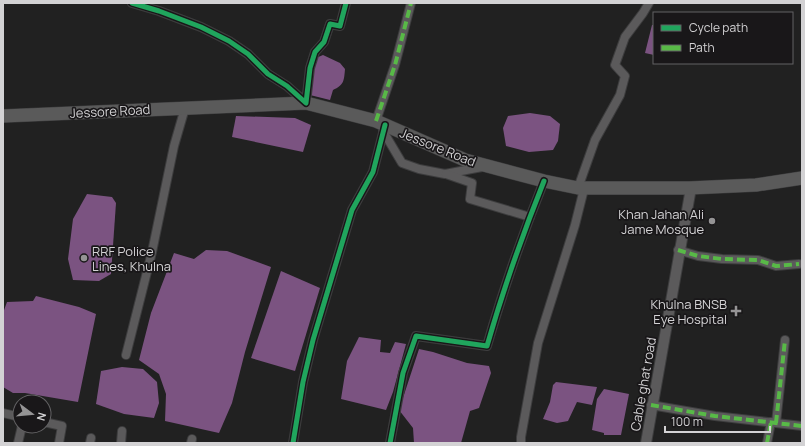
<svg xmlns="http://www.w3.org/2000/svg" width="805" height="446" font-family="Manrope,sans-serif">
<style>
.water{fill:#7b5381}
.lines{fill:none;stroke-linecap:round;stroke-linejoin:round}
.minor-casing{stroke:#3d3d3e;stroke-width:10}
.tertiary-casing{stroke:#3d3d3e;stroke-width:12}
.trunk-casing{stroke:#3d3d3e;stroke-width:14}
.minor{stroke:#5b5a5b;stroke-width:8}
.tertiary{stroke:#5b5a5b;stroke-width:10}
.trunk{stroke:#5a5a5a;stroke-width:13}
.quiet{stroke:#58b947;stroke-width:4;stroke-dasharray:8 4;stroke-linecap:butt}
.cycleway-casing{stroke:#191719;stroke-width:8}
.cycleway{stroke:#20a55d;stroke-width:5}
.poi-dot{fill:#959495;stroke:#191719;stroke-width:1.5}
.labels{text-anchor:middle;dominant-baseline:central;stroke-width:3.5;stroke-linejoin:round;paint-order:stroke}
.street-label{font-size:13px;fill:#d3d2d4;stroke:#191719}
.poi-label{font-size:13px;fill:#d3d2d4;stroke:#191719;text-anchor:end}
</style>
<rect width="100%" height="100%" fill="#212121"/>
<g class="water">
<polygon points="652,25 654,25 654,55 645,53"/>
<path d="M323 55 340 63 345 69C344 81 344 85 333 90L330 100 310 95 312 77 316 58Z"/>
<polygon points="530,113 550,116 560,124 558,141 553,150 529,152 506,146 503,128 508,116"/>
<polygon points="236,116 295,118 311,125 303,152 232,137"/>
<polygon points="87,194 112,197 116,203 111,274 99,281 73,280 68,259 73,219"/>
<polygon points="206,250 227,251 271,267 245,352 232,403 219,433 165,421 166,394 159,374 139,360 151,313 174,253 194,259"/>
<polygon points="281,271 320,288 295,371 251,358"/>
<polygon points="36,296 79,307 96,314 78,402 25,393 13,393 3,387 3,313 7,302 33,301"/>
<polygon points="359,337 381,340 380,352 390,353 395,342 406,344 393,392 386,410 341,399 347,361"/>
<polygon points="419,349 433,352 467,363 489,366 491,373 479,408 470,411 461,443 414,443 413,428 399,410"/>
<polygon points="122,367 143,369 157,382 159,403 154,418 124,414 96,404 101,371"/>
<polygon points="556,382 597,387 592,405 577,402 568,421 557,423 543,419 550,402 553,385"/>
<polygon points="604,389 629,394 621,435 604,435 604,433 592,430 597,399"/>
</g>
<g class="lines">
<defs>
<g id="minor">
<polyline points="132,3 159,11 201,27 229,41 248,54 268,74 287,86 306,103 310,68 315,52 324,42 330,24 340,26 346,3"/>
<polyline points="376,121 395,65 411,3"/>
<polyline points="383,131 402,163 419,169 445,174 482,167"/>
<polyline points="446,174 472,183 470,199 530,217"/>
<polyline points="578,188 595,140 620,95 625,76 615,65 625,37 643,13 649,3"/>
<polyline points="678,250 698,256 722,259 758,260 776,266 799,264"/>
<polyline points="126,355 152,252 174,146 185,108"/>
<polyline points="651,405 715,416 802,426"/>
<polyline points="3,413 20,417"/>
<polyline points="44,422 62,426 59,443"/>
<polyline points="776,423 785,340"/>
<polyline points="18,443 22,426"/>
<polyline points="90,443 91,438"/>
<polyline points="121,443 122,431"/>
<polyline points="191,443 192,439"/>
<polyline points="293,443 303,382 313,340 352,210 373,172 385,125"/>
<path d="M390 443 403 373 416 336 487 346C503 290 522 236 544 181"/>
<polyline points="521,443 521,437 538,343 575,225 584,189"/>
<polyline points="767,443 771,422"/>
</g>
<polyline id="tertiary" points="646,443 691,188"/>
<polyline id="trunk" points="3,116 306,103 376,121 465,160 544,181 578,188 689,188 756,185 802,178"/>
</defs>
<use href="#minor" class="minor-casing"/>
<use href="#tertiary" class="tertiary-casing"/>
<use href="#trunk" class="trunk-casing"/>
<use href="#minor" class="minor"/>
<use href="#tertiary" class="tertiary"/>
<use href="#trunk" class="trunk"/>
<g class="quiet">
<polyline points="376,121 395,65 411,3"/>
<polyline points="678,250 698,256 722,259 758,260 776,266 799,264"/>
<polyline points="651,405 715,416 802,426"/>
<polyline points="776,423 785,340"/>
<polyline points="767,443 771,422"/>
</g>
<defs>
<g id="cycleway">
<polyline points="132,3 159,11 201,27 229,41 248,54 268,74 287,86 306,103 310,68 315,52 324,42 330,24 340,26 346,3"/>
<polyline points="293,443 303,382 313,340 352,210 373,172 385,125"/>
<path d="M390 443 403 373 416 336 487 346C503 290 522 236 544 181"/>
</g>
</defs>
<use href="#cycleway" class="cycleway-casing"/>
<use href="#cycleway" class="cycleway"/>
</g>
<g class="poi-dot">
<circle cx="712" cy="221" r="4"/>
<circle cx="84" cy="258" r="4"/>
<path d="M734 305h4v4h4v4h-4v4h-4v-4h-4v-4h4z"/>
</g>
<g class="labels">
<g class="street-label">
<text transform="translate(110 111) rotate(-3)">Jessore Road</text>
<text transform="translate(438 147) rotate(22)">Jessore Road</text>
<text transform="translate(643 384) rotate(-80)">Cable ghat road</text>
</g>
<g class="poi-label">
<text x="704" y="214">Khan Jahan Ali<tspan x="704" dy="15">Jame Mosque</tspan></text>
<text x="92" y="251" text-anchor="start">RRF Police<tspan x="92" dy="15">Lines, Khulna</tspan></text>
<text x="727" y="304">Khulna BNSB<tspan x="727" dy="15">Eye Hospital</tspan></text>
</g>
</g>
<rect width="805" height="446" fill="none" stroke="#d3d2d4" stroke-width="8"/>
<rect x="653" y="12" width="140" height="52" fill="#191719" stroke="#636264"/>
<rect x="661" y="25" width="20" height="6" fill="#20a55d" stroke="#636264"/>
<text x="689" y="32" font-size="12" fill="#d3d2d4">Cycle path</text>
<rect x="661" y="45" width="20" height="6" fill="#58b947" stroke="#636264"/>
<text x="689" y="52" font-size="12" fill="#d3d2d4">Path</text>
<g transform="translate(32 414) rotate(106)"><circle r="19" fill="#191719" stroke="#636264"/>
<path d="M0-3L7 15L0 10L-7 15Z" fill="#959495"/>
<text y="-6" font-size="11" font-weight="bold" text-anchor="middle" fill="#d3d2d4">N</text>
</g>
<path d="M665 426v6h105v-6" fill="none" stroke="#d3d2d4" stroke-width="2"/>
<text x="671" y="426" font-size="12" fill="#d3d2d4" stroke="#191719" stroke-width="3" paint-order="stroke">100 m</text>
</svg>
